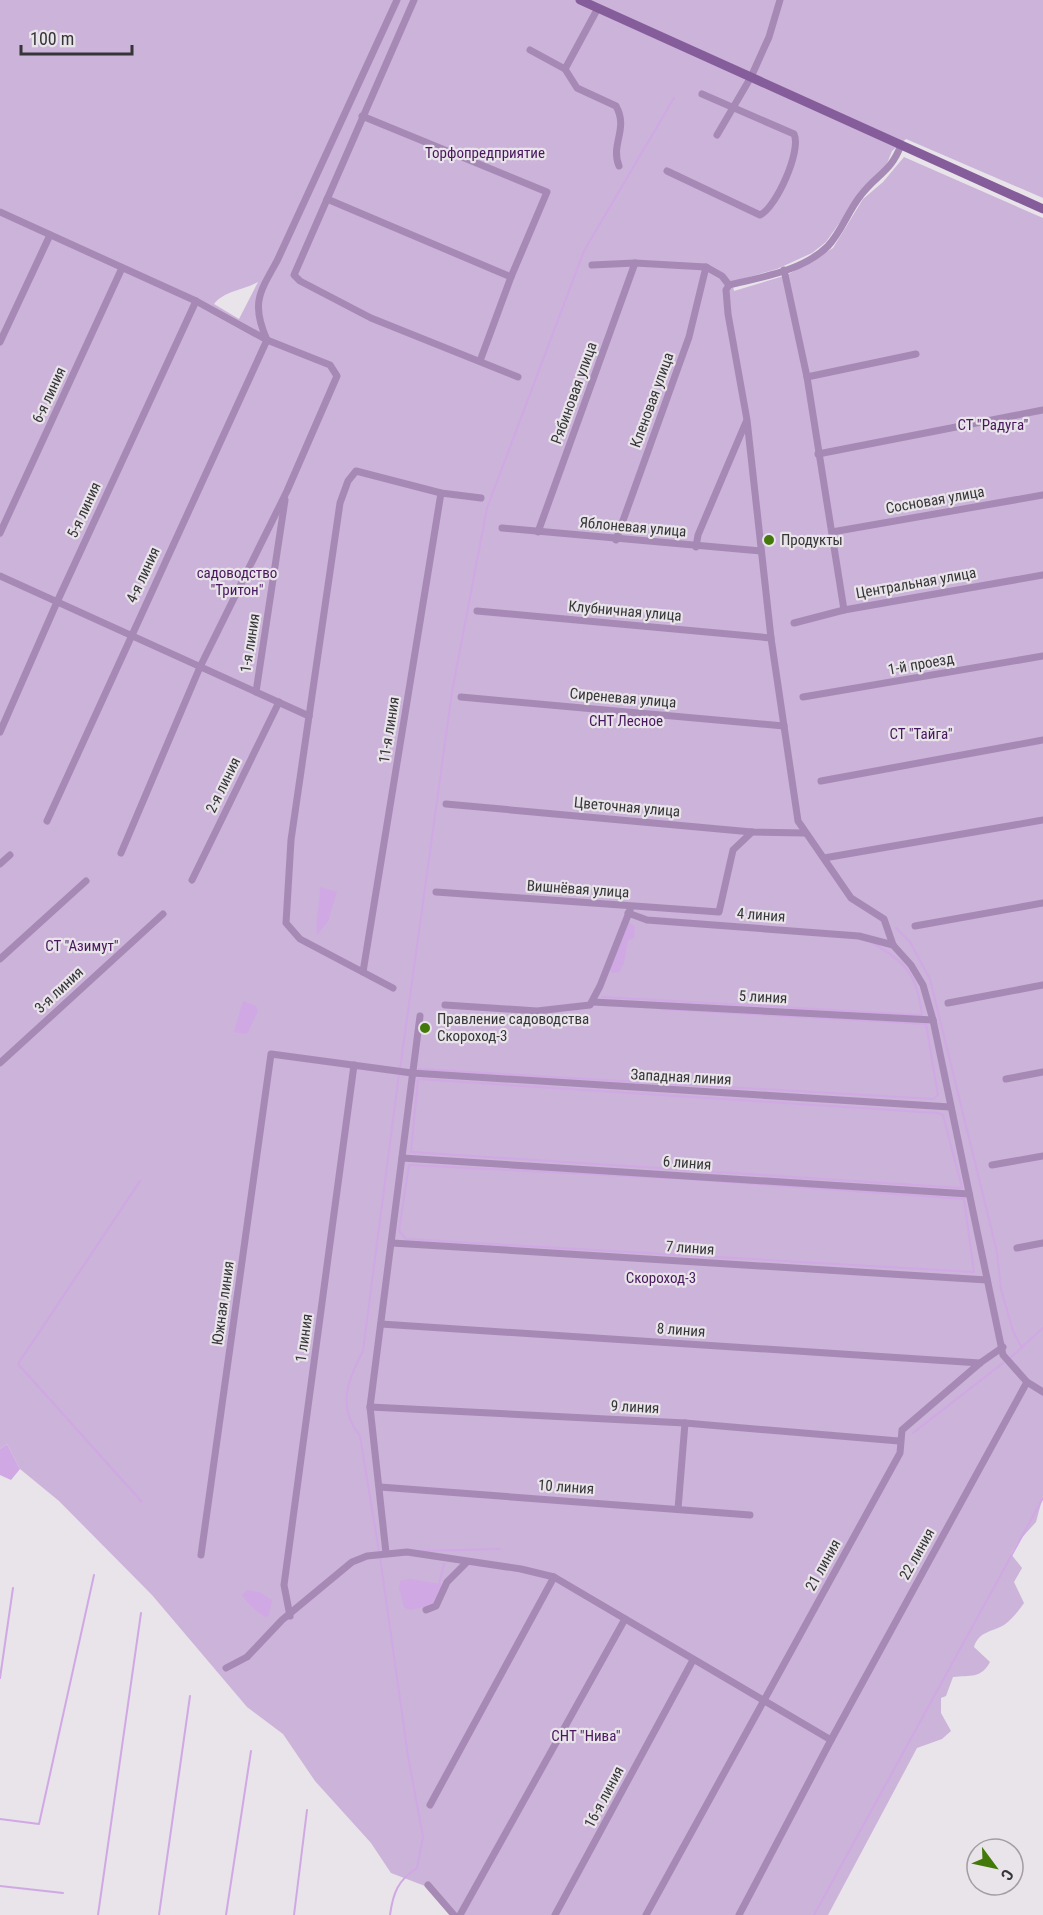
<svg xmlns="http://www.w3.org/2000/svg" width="1043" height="1915" font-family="'Roboto Condensed',sans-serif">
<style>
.green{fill:#ccb3d9;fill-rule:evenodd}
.water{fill:#d0a8e4}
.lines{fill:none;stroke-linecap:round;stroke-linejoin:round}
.stream{stroke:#d0a8e4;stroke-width:2}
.minor{stroke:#a68ab5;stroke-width:7}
.secondary{stroke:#865d9b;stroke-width:9}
.poi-dot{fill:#43790a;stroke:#e8e4ea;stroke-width:2}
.labels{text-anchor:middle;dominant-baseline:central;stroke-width:4.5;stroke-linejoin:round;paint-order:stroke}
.park-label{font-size:15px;fill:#49175e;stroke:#e8e4ea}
.street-label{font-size:15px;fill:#363537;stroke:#e8e4ea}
.poi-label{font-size:15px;fill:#363537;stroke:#e8e4ea;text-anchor:start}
</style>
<rect width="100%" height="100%" fill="#e8e4ea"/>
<path class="green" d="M0 0H1043V198L906 139 892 151 886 166 867 184 826 242 812 253 777 269 732 282 734 291 787 275 833 248 863 199 883 182 904 157 1043 218V1496L1036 1522 1018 1542 1011 1554 1022 1568 1014 1582 1024 1603C1018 1611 1013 1619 1004 1625 992 1632 979 1631 974 1647L990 1662C981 1679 970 1675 953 1677L946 1696 941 1698V1713L951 1731 942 1739 917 1748 828 1915H450L425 1886 391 1873 371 1843 315 1781 283 1734 247 1707 152 1595 59 1501 20 1469 7 1444 0 1449ZM258 282 239 319 214 304C224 291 244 290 258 282Z"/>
<g class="water">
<path d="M320 887 337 892 328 921 317 935C315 917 320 904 320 887Z"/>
<polygon points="628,922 635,927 634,938 628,940 624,963 619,972 612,973 610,970"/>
<polygon points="243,1001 256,1006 258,1011 247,1034 234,1032"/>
<polygon points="7,1444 20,1469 11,1480 0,1475 0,1449"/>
<polygon points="410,1579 441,1584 442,1592 436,1604 410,1610 404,1607 399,1588 400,1581"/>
<path d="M247 1590 259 1592 272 1600 269 1615 266 1617C257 1613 248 1604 242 1595Z"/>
</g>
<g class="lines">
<g class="stream">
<polyline points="896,928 910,942 930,979 997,1252 1001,1289 1013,1331 1022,1348"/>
<path d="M602 997 922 1015C917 976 907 962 872 943"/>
<polyline points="400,1069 452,692 487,508 584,251 674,98"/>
<polyline points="419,1069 933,1099 938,1095 926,1024 661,1009"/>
<polygon points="418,1079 938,1113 943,1115 962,1188 411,1152"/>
<polygon points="409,1165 687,1179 964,1199 974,1272 406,1239 399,1231"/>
<polyline points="140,1181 18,1364 142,1502"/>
<polyline points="1010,1358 1043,1328"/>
<polyline points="913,1433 1003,1363"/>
<polyline points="419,1551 500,1549"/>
<path d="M379 1552 360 1436C337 1408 347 1381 363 1351L399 1074"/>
<path d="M380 1557 408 1756 423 1837 417 1868C398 1880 393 1893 390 1915"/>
<polyline points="439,1584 444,1564"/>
<polyline points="0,1678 13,1588"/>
<polyline points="0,1819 39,1824 94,1575"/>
<polyline points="0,1886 63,1893"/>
<polyline points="98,1915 141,1613"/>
<polyline points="159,1915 190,1696"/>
<polyline points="226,1915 251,1751"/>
<polyline points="294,1915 307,1810"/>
<polyline points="814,1915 1043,1498"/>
</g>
<g class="minor">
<polyline points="414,0 294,275 300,281 371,318 518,377"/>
<path d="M530 50 565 69 577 88 616 106C629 129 610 144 619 166"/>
<polyline points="565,69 598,8"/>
<polyline points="362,116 547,192 511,277 480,361"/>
<polyline points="717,135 751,77 769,37 780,0"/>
<path d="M901 145C891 172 877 174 861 195 848 211 842 231 828 246 803 271 762 277 729 285L726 290 728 314 747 420 771 638 798 821 851 898 884 919 893 945 911 965 923 985 933 1020 1003 1355 1027 1382 1043 1392"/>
<path d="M667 171 760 215C776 208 802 150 794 134L702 94"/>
<polyline points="327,199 511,277"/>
<polyline points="0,212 196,301 267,340 330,365 337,376 287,491 200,667 121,853"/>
<polyline points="592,265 635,263 706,267 722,276 729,285"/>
<polyline points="784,270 807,377 844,610"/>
<polyline points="0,342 50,235"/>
<polyline points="807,377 916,354"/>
<polyline points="818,454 1043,410"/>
<polyline points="502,528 761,551"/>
<polyline points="538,532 635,263"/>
<polyline points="832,532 1043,495"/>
<polyline points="0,533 122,268"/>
<polyline points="616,540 689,337 706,267"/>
<polyline points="696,547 698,535 746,422"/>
<polyline points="0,576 309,716"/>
<polyline points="477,611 771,638"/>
<polyline points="794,623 844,610 1043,575"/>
<polyline points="256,692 285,500"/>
<polyline points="461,697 784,726"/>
<polyline points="803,697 1043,656"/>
<polyline points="0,732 57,602 196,301"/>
<polyline points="821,781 1043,740"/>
<polyline points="446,804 752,832 805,833"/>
<path d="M47 821 267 340C251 304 259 293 277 261L397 0"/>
<polyline points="824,858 1043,820"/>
<polyline points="0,864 10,855"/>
<polyline points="192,880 279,702"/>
<polyline points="436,892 719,912 733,850 752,832"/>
<polyline points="628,913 647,920 859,936 893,945"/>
<polyline points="915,926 1043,903"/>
<polyline points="0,959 86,881"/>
<polyline points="363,972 441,493"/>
<polyline points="393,988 300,939 286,923 291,840 340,503 348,481 356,471 441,493 481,498"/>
<polyline points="593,1002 933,1020"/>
<polyline points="948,1003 1043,985"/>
<polyline points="445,1005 537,1011 590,1005 600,986 630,910"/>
<polyline points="0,1063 163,914"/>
<polyline points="1006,1079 1043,1072"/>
<polyline points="402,1158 969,1194"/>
<polyline points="992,1165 1043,1156"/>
<polyline points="392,1243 987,1280"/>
<polyline points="1017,1248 1043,1243"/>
<polyline points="381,1324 980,1363"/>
<polyline points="370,1407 685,1423 899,1441"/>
<polyline points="380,1487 750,1515"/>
<polyline points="678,1509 685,1423"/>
<polyline points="386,1553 370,1407 420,1016"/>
<polyline points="201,1555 271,1054 412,1073 950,1107"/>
<polyline points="426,1610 436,1606 447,1582 467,1562"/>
<polyline points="290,1616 284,1585 354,1065"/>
<polyline points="226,1668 247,1657 282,1620 352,1562 367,1556 407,1552 521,1569 554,1577 831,1740"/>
<polyline points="430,1805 554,1577"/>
<polyline points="428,1885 454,1915"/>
<polyline points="460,1915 625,1619"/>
<polyline points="555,1915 693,1660"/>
<polyline points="646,1915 900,1453 902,1430 980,1363 1003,1347"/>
<polyline points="739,1915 831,1740 1027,1382"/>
</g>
<polyline class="secondary" points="580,0 1043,209"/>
</g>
<g class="poi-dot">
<circle cx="769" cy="540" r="6"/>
<circle cx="425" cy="1028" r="6"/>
</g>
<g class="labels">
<g class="park-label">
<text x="485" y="153">Торфопредприятие</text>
<text x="993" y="425">СТ "Радуга"</text>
<text x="237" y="573">садоводство<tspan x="237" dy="17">"Тритон"</tspan></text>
<text x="626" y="721">СНТ Лесное</text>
<text x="921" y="734">СТ "Тайга"</text>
<text x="82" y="946">СТ "Азимут"</text>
<text x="661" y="1278">Скороход-3</text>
<text x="586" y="1736">СНТ "Нива"</text>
</g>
<g class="street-label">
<text transform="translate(574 393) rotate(-70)">Рябиновая улица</text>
<text transform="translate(49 395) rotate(-65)">6-я линия</text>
<text transform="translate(652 400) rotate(-70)">Кленовая улица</text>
<text transform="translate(935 500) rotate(-10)">Сосновая улица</text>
<text transform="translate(84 510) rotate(-65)">5-я линия</text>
<text transform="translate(633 527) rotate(5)">Яблоневая улица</text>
<text transform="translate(143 575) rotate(-65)">4-я линия</text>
<text transform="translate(916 583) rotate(-10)">Центральная улица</text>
<text transform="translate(625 611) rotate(5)">Клубничная улица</text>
<text transform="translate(250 643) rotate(-81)">1-я линия</text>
<text transform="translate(921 664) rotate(-10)">1-й проезд</text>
<text transform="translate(623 698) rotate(5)">Сиреневая улица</text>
<text transform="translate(389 730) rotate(-81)">11-я линия</text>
<text transform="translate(223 785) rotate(-64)">2-я линия</text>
<text transform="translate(627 807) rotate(5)">Цветочная улица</text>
<text transform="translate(578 889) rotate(4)">Вишнёвая улица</text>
<text transform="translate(761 915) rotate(4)">4 линия</text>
<text transform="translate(59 990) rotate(-43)">3-я линия</text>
<text transform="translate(763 997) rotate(3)">5 линия</text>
<text transform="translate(681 1077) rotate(3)">Западная линия</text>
<text transform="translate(687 1163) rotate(4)">6 линия</text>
<text transform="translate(690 1248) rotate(4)">7 линия</text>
<text transform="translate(223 1303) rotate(-82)">Южная линия</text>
<text transform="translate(681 1330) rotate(4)">8 линия</text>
<text transform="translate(304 1338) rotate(-82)">1 линия</text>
<text transform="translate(635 1407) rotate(3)">9 линия</text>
<text transform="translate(566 1487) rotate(4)">10 линия</text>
<text transform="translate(917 1554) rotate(-61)">22 линия</text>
<text transform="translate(823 1565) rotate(-61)">21 линия</text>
<text transform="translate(604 1797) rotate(-62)">16-я линия</text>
</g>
<g class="poi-label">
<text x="781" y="540">Продукты</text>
<text x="437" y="1019">Правление садоводства<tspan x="437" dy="17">Скороход-3</tspan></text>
</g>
</g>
<g transform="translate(995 1867) rotate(123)"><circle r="28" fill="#e8e4ea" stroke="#a19ea2" stroke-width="1.5"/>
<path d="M0-4.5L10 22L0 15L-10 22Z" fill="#43790a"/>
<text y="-9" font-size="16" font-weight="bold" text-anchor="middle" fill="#363537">С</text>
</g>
<path d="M21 45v9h111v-9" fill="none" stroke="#363537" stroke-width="3"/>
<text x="30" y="45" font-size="18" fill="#363537" stroke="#e8e4ea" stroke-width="4.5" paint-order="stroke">100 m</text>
</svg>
